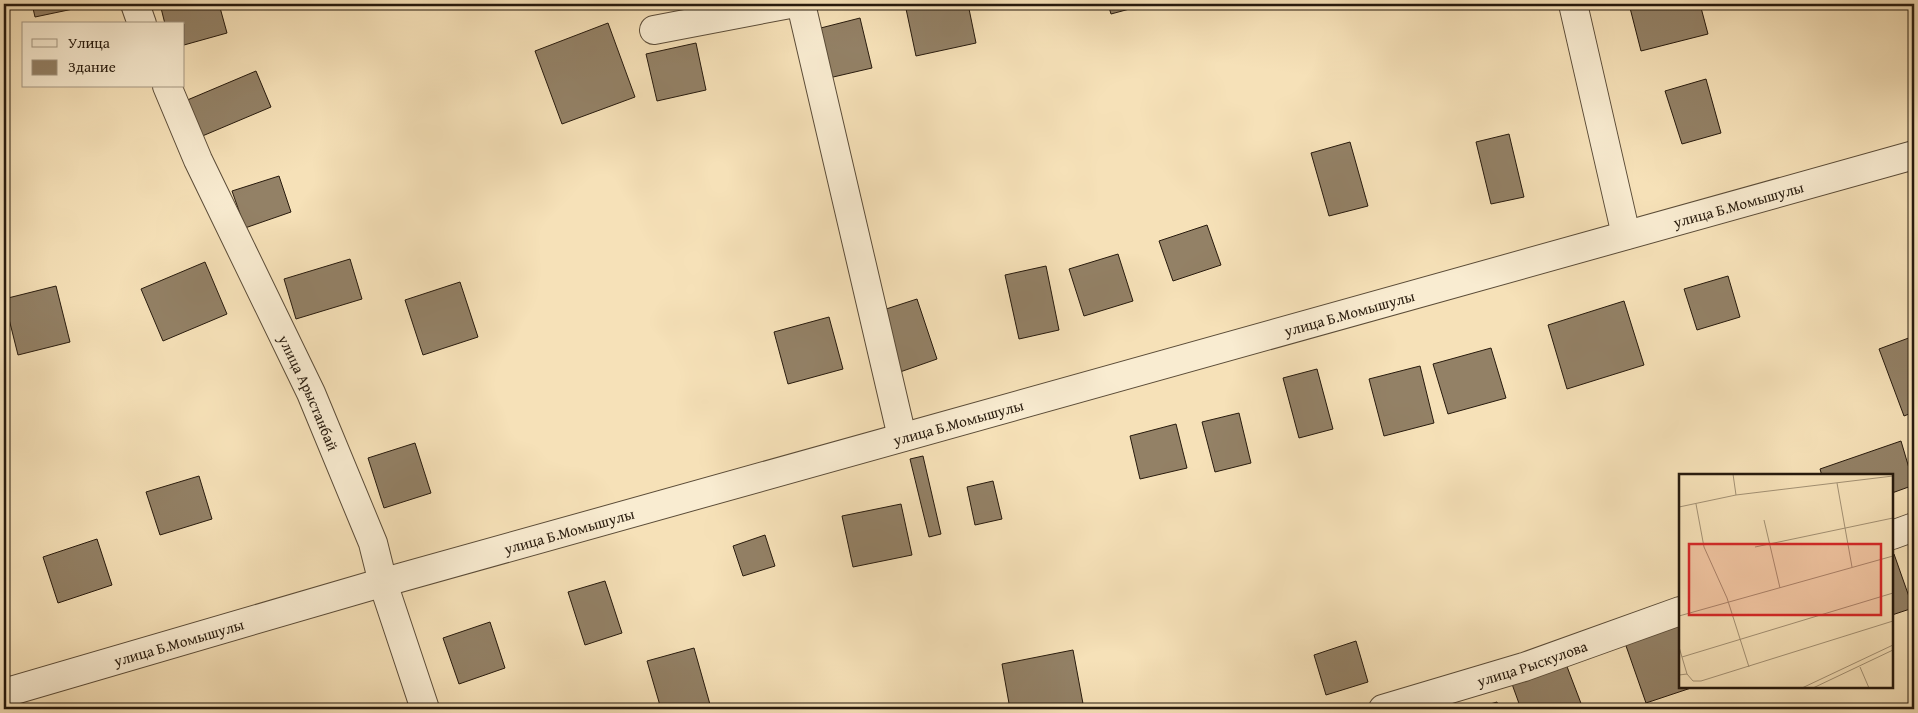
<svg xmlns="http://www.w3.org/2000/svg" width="1918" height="713" font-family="'Gentium Book Plus',serif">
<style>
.building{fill:#938166;stroke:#271a0d}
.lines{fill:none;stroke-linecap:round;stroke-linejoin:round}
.minor-casing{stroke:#5b4c38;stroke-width:30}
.minor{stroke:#f9ecd1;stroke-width:28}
.labels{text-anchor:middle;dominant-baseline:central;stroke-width:4;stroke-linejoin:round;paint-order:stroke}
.street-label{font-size:15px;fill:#271a0d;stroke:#f9ecd1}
.inset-road{fill:none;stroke:#a39174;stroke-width:1}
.view{fill:#d62828;fill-opacity:0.15;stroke:#d62828;stroke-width:2.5}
.inset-edge{fill:none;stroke:#271a0d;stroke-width:2.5}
</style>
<rect width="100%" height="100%" fill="#f6e1b8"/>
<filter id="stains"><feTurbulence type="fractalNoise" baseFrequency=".004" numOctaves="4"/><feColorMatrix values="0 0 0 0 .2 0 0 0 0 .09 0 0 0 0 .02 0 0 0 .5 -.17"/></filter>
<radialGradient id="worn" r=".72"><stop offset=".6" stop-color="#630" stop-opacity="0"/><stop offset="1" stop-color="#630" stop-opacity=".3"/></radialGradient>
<g class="building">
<polygon points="32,4 71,4 73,9 35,17"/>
<polygon points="160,4 219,4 227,33 184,45 184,24 165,24"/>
<polygon points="905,4 968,4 976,43 916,56"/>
<polygon points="1108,4 1148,4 1111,14"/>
<polygon points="1629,4 1700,4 1708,34 1641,51"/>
<polygon points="860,18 872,68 816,81 805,32"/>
<polygon points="608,23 635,97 562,124 535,51"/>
<polygon points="696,43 706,90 657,101 646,54"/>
<polygon points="256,71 271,107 200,137 185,101"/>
<polygon points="1706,79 1721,133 1682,144 1665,91"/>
<polygon points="1509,134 1524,197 1491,204 1476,142"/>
<polygon points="1350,142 1368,206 1329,216 1311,153"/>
<polygon points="279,176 291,212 245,228 232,191"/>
<polygon points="1207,225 1221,265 1173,281 1159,241"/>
<polygon points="1118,254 1133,301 1084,316 1069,269"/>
<polygon points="350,259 362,299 296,319 284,279"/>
<polygon points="205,262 227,314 163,341 141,289"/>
<polygon points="1046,266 1059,330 1019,339 1005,275"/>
<polygon points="1728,276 1740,317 1697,330 1684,289"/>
<polygon points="460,282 478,337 423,355 405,300"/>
<polygon points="56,286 70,342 18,355 4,299"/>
<polygon points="917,299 937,359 900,372 880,311"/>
<polygon points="1624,301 1644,365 1567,389 1548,325"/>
<polygon points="829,317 843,369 788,384 774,332"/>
<polygon points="1914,336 1914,412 1904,416 1879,349"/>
<polygon points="1491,348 1506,398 1448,414 1433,364"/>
<polygon points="1420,366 1434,423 1384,436 1369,379"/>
<polygon points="1317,369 1333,429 1299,438 1283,378"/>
<polygon points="1239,413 1251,463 1215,472 1202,422"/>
<polygon points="1176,424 1187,468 1140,479 1130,436"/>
<polygon points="1901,441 1914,485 1892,493 1892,476 1822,476 1820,469"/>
<polygon points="415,443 431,493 384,508 368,458"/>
<polygon points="923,456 941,534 929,537 910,459"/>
<polygon points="199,476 212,519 160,535 146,492"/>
<polygon points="993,481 1002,519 975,525 967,487"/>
<polygon points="901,504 912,555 853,567 842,516"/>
<polygon points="765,535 775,566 743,576 733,546"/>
<polygon points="97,539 112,585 58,603 43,557"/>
<polygon points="1892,554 1894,554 1913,608 1892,615"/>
<polygon points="605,581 622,633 585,645 568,592"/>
<polygon points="490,622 505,668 459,684 443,638"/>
<polygon points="1680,624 1680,687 1694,687 1646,703 1625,643"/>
<polygon points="1356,641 1368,682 1326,695 1314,655"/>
<polygon points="694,648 711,708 661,709 647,661"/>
<polygon points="1073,650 1084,709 1010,709 1002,664"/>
<polygon points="1566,664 1582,706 1573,709 1521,709 1512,684"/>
<polygon points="1497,702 1499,709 1473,709"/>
</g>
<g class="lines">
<defs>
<g id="minor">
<polyline points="135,4 142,24"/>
<polyline points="801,4 902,437"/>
<polyline points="1573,4 1626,235"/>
<polyline points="654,30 790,4"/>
<path id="s1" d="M167 86 198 160 311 393 373 543 383 583 425 709"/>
<polyline points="1892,535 1914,527"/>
<path id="s2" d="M4 693 367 587 1914 155"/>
<path id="s3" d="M1383 709 1524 667 1680 611"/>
</g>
</defs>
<use href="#minor" class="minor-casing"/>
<use href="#minor" class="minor"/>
</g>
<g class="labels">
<g class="street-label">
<text stroke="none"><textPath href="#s2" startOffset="1802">улица Б.Момышулы</textPath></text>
<text stroke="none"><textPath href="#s2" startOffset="1398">улица Б.Момышулы</textPath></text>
<text stroke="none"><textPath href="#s1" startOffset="338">улица Арыстанбай</textPath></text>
<text stroke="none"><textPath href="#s2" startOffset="992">улица Б.Момышулы</textPath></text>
<text stroke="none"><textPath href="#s2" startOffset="588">улица Б.Момышулы</textPath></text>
<text stroke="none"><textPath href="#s2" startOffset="182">улица Б.Момышулы</textPath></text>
<text stroke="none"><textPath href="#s3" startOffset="156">улица Рыскулова</textPath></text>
</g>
</g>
<g transform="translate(1679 474)">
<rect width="214" height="214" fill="#f6e1b8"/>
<path class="inset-road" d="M54 0 57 21M158 9 173 93M17 30 25 73 48 124 70 193M0 33 57 21 214 2M85 46 101 114M76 73 214 44M0 142 214 82M0 173 8 200M3 183 214 119M181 193 190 214M0 201 8 200 14 207H22L214 147M123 214 214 171M134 214 214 176"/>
<path class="view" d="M10 70H202V141H10Z"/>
<rect width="214" height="214" class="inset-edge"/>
</g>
<rect width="1918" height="713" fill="none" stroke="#f6e1b8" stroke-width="20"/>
<rect x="5" y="5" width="1908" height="703" fill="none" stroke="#271a0d" stroke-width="2.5"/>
<rect x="10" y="10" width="1898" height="693" fill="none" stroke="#271a0d"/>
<rect x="22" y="22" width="162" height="65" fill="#f9ecd1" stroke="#a59883"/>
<rect x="32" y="39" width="25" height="8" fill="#f9ecd1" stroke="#a59883"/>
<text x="68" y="48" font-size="15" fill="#271a0d">Улица</text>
<rect x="32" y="60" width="25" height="15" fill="#938166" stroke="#a59883"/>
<text x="68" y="72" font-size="15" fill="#271a0d">Здание</text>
<rect width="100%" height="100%" filter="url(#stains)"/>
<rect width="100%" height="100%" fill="url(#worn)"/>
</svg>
